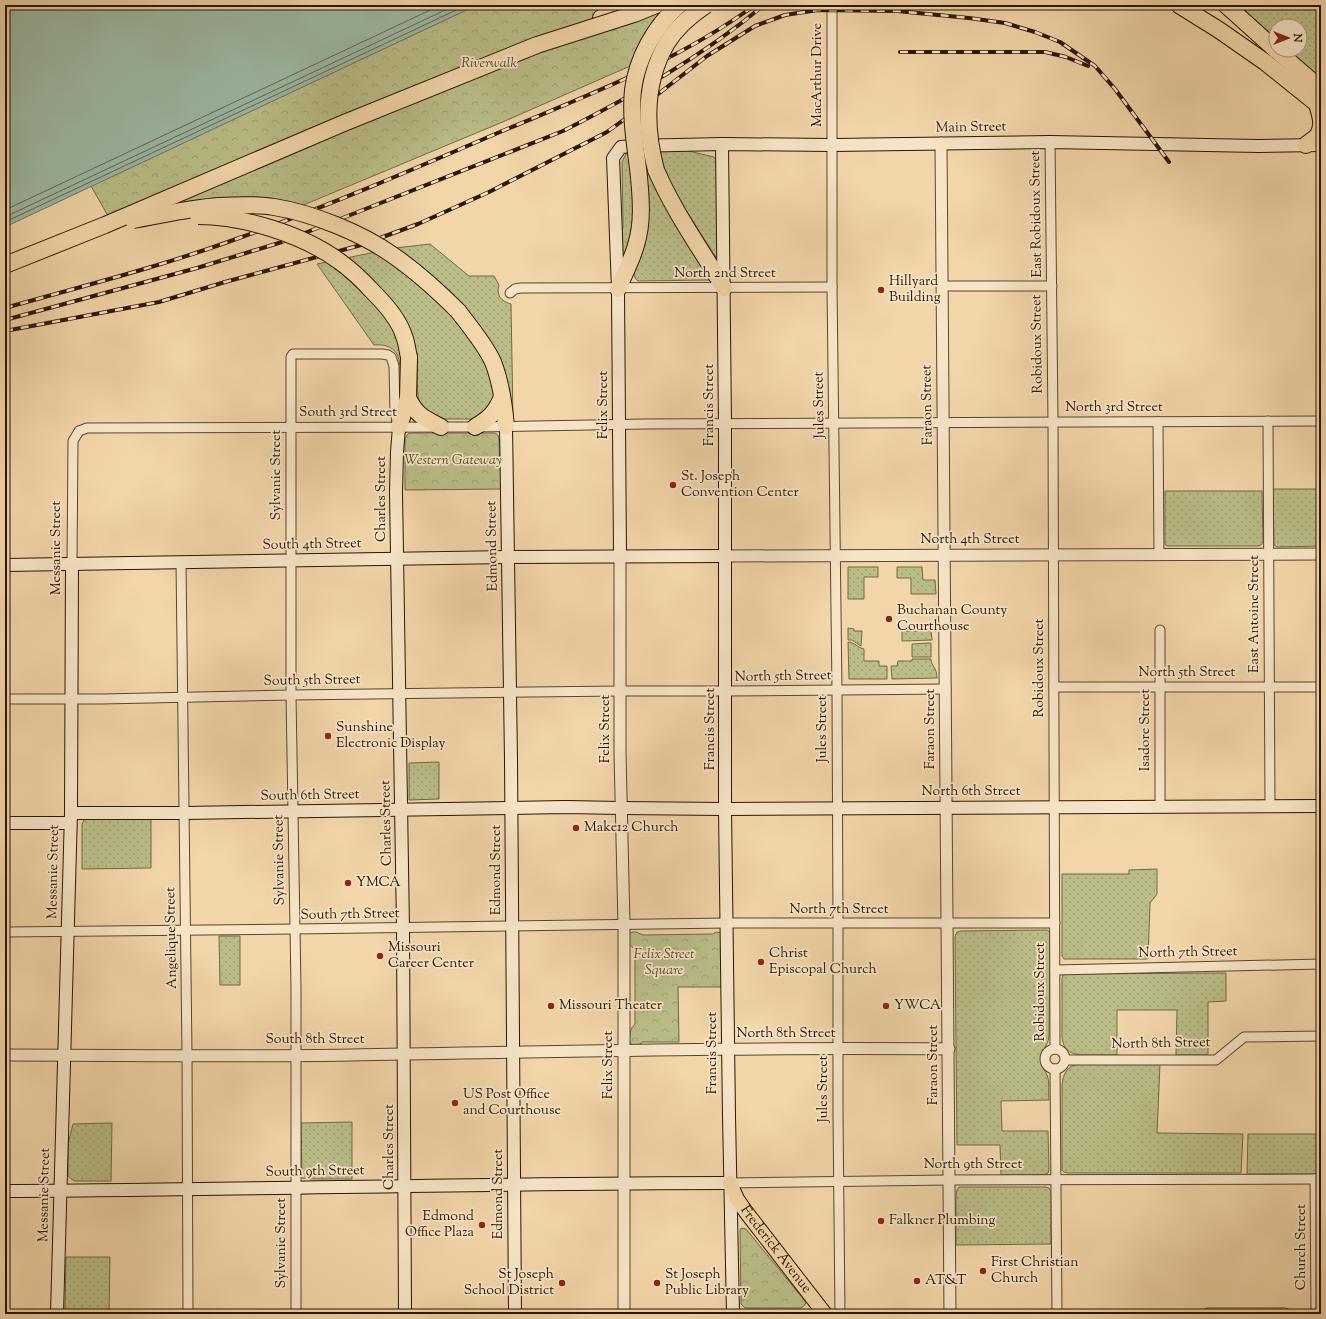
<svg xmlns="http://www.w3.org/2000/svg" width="1326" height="1319" font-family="'Sorts Mill Goudy',serif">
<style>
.grass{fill:url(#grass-dots);stroke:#726946}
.forest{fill:url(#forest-crowns);stroke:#726946}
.water{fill:#9cb9a5;stroke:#6e7764}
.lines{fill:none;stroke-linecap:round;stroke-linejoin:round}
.shore{stroke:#636754;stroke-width:1}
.minor-casing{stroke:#5c452c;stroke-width:11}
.tertiary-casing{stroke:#5c452c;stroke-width:13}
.secondary-casing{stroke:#2a1503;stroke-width:14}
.primary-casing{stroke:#2a1503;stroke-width:16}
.motorway-casing{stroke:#2a1503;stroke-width:18}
.minor{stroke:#f7e4c7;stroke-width:9}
.tertiary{stroke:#f7e4c7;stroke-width:11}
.secondary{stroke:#f7e4c7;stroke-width:12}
.primary{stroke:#f2d5a9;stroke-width:14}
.motorway{stroke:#f2d5a9;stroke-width:16}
.rail-casing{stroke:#2a1503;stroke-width:4}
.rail{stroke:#f7e4c7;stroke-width:2.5;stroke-dasharray:8;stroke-linecap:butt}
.motorway-bridge-casing{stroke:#2a1503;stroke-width:18;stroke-linecap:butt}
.motorway-bridge{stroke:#f2d5a9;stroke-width:16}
.poi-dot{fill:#8f2418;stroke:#f7e4c7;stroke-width:1.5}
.labels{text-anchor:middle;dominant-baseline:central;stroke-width:3.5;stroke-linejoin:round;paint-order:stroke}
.park-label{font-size:14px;font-style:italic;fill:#55472b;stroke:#f7e4c7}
.street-label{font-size:14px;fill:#2a1503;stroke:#f7e4c7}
.poi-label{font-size:14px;fill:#2a1503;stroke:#f7e4c7;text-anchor:start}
</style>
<defs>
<pattern id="grass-dots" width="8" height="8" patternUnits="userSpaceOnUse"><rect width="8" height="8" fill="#babd88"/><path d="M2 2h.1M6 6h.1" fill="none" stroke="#a0a274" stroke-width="1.8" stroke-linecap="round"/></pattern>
<pattern id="forest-crowns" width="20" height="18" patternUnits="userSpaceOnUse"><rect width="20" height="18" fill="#babd88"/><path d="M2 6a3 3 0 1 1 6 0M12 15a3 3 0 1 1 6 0" fill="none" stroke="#a0a274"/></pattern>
</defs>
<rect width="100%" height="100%" fill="#f2d5a9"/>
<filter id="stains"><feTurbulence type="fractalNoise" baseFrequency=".005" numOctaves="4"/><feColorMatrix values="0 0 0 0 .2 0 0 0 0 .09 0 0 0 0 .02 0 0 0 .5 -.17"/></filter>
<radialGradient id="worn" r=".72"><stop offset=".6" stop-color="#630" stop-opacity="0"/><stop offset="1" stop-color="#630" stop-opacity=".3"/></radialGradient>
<g class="grass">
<polygon points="1237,5 1321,5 1321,80 1285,50 1300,50 1300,26 1276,26 1276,42"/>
<polygon points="676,148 714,157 716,160 721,265 666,179 658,149"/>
<polygon points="633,150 637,214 620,280 619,234 623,228 623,222 622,162 627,152"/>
<path d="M653 173 710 280 638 281 635 278C632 260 645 242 647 224 650 207 648 191 646 175Z"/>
<path d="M430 244 469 276H494L499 285C496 296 501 301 511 304L513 418 480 351 489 372 496 400 477 419H440L420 406C416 393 418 375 417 360L399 415C400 401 403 366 397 354 392 346 382 344 374 345L317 264 395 248Z"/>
<polygon points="1273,489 1321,489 1321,546 1277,547 1274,545"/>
<polygon points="1165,491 1262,491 1263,542 1261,545 1258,546 1167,546 1165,544"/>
<polygon points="848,567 878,567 878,577 864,577 864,599 848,599"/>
<polygon points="897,567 922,567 923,580 935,580 936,594 911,594 911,578 897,578"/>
<polygon points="848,628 854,629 854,631 862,631 861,646 852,640 848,640"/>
<polygon points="902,631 931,631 932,640 902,641"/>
<path d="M848 642C854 642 858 648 864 649V661H879V666H887V679H849Z"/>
<polygon points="931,643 931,657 912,657 912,644"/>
<path d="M912 659H931C931 666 937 667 937 678L892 679 891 666H897L898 661H912Z"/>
<polygon points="439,762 439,799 409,800 409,763"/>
<polygon points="88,819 151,819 151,868 82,869 82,824 84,820"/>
<polygon points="1157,869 1157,894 1150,903 1148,959 1064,959 1062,956 1062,874 1129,874 1129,870"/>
<path d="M1047 930 1050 932V936L1049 1037C1048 1046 1040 1052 1041 1061 1041 1067 1045 1070 1047 1075 1050 1082 1048 1093 1049 1100L1001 1101 1002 1131H1048L1049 1170 1048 1173 1044 1175H1001L1000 1145H957L955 936 957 932 961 931Z"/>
<polygon points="219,936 240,936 240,985 220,985"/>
<path d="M1226 973V1001L1208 1002V1055H1176L1177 1010H1117V1055C1108 1055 1100 1055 1091 1055 1076 1055 1064 1055 1062 1037V978L1063 975 1067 974Z"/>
<path d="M1160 1064 1157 1133 1243 1134 1241 1173H1068L1064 1172 1062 1170V1085C1063 1074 1067 1066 1078 1064Z"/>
<polygon points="352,1122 352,1179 308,1179 302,1178 301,1123"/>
<polygon points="112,1123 111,1181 74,1181 68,1176 68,1144 73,1124"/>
<polygon points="1248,1134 1321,1134 1321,1174 1247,1174"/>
<polygon points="959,1187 1046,1187 1049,1188 1051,1192 1051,1244 956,1245 956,1195 957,1190"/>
<polygon points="66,1257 110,1257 109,1314 69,1314 65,1310"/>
</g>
<g class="forest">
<polygon points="477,5 678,5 637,63 505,121 301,206 108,216 91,186"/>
<polygon points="412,433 495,433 498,435 499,440 500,470 501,474 502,489 405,490 405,438 408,434"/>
<polygon points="632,932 636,932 643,935 713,934 716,932 722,933 724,987 678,987 679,1042 643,1042 636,1046 631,1044 629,1040 631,1029 635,1024 635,950 628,943 628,935"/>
<polygon points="741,1228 746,1229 805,1301 806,1303 804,1306 801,1308 745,1308 741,1304 740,1230"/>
</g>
<polygon class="water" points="5,5 477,5 5,227"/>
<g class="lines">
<g class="shore">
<polyline points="5,210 441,5"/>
<polyline points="5,217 456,5"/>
<polyline points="5,222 467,5"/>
</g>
<defs>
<g id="minor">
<polyline points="832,5 832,287 837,690 838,924 838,1115 840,1314"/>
<polyline points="1050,142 1053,422 1055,1049"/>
<polyline points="942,286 1052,286"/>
<polyline points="510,293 515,289 521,288 832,287"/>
<polyline points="1268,421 1270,806"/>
<polyline points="1158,422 1159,554"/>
<polyline points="181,562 187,1055 188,1314"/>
<polyline points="72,564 73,441 79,431 87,428 475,427 644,424 1321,421"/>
<polyline points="1054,687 1321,687"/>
<polyline points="5,699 102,699 291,695 620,691 726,691 946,689"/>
<polyline points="1160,807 1160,630"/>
<polyline points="5,932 295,929 727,923 1055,923"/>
<polyline points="1055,970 1321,964"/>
<circle cx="1055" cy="1059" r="10"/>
<polyline points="1066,1060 1216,1060 1244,1037 1321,1036"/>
<polyline points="1055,1069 1057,1314"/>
<polyline points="1315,1179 1316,1314"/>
<polyline points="730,1183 949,1180 1321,1179"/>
<polyline points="296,1314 296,987 291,695 291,357 293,354 382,354 388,355 391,357 394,366 395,413 398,424"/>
</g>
<g id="tertiary">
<polyline points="941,143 950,1314"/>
<polyline points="725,556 1321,554"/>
<polyline points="620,557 620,752 624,925 624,1314"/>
<path d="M5 1055C120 1055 236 1057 351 1055 550 1052 749 1047 949 1049"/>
<polyline points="1208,1314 1285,1314"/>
</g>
<g id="secondary">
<polyline points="722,144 725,423 725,809 729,1116 733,1314"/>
<polyline points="506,426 511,759 515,1314"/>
<polyline points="399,427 397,452 396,492 403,928 405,1314"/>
<polyline points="620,557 618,289 613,158 621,147 632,146 722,144 832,145 1050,142 1259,146 1321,145"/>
<polyline points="5,565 509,557 725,556"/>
<polyline points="71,813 184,813 566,807 621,808 725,809 1321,806"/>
<polyline points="5,823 70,823"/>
<path d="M5 1191C247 1190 488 1183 730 1183"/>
<polyline points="57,1314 71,813 72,564"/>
</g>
<g id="primary">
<path id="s1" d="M730 1183 737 1199 746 1212 825 1314"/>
</g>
<g id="motorway">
<polyline points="1179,5 1219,30 1265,62 1321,107"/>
<polyline points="1226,5 1276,50"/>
<polyline points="601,18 632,5"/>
<polyline points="1276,50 1321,89"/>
<path d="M1306 145C1309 142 1315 139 1318 135 1324 125 1320 114 1317 104"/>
<path d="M656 170C674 212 701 249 724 288"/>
<path d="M618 289C624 274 632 260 636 245 643 223 641 199 639 177"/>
<path d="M458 311C469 325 486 346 493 362 501 382 504 404 506 426"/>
<path d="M408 398C417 416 424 418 441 427"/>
<polyline points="399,427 408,398 409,357"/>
<path d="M475 427C490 418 495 413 502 397"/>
</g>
</defs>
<use href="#minor" class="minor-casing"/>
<use href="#tertiary" class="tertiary-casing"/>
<use href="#secondary" class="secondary-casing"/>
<use href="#primary" class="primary-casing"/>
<use href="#motorway" class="motorway-casing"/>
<use href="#minor" class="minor"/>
<use href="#tertiary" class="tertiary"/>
<use href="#secondary" class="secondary"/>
<use href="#primary" class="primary"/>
<use href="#motorway" class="motorway"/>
<defs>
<g id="rail">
<polyline points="900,52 1045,52 1066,57 1088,66"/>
<path d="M5 308C83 286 163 266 239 238 328 206 414 169 500 132 588 95 677 62 755 5"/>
<path d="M5 320 197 268 282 242 563 131C634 95 703 56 764 5"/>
<polyline points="5,331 159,302 225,282 361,245 418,224 489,192 607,132 644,105 707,56 755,26 785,15 818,10 897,11 969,18 1005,23 1035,32 1060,42 1095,66 1115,89 1169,162"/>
</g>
</defs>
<use href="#rail" class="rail-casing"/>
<use href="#rail" class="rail"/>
<defs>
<g id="motorway-bridge">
<path d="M656 170C645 128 644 82 667 43 676 28 691 15 706 5"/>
<path d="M639 177C636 149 630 119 633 90 637 58 655 26 679 5"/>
<path d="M198 216C243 216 302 234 339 261 352 270 364 282 375 294 386 305 399 320 404 336 407 343 407 350 409 357"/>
<path d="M133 220C162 215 190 208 219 206 237 205 257 204 274 207 312 213 362 233 394 256 417 272 438 291 458 311"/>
<polyline points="5,265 105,225 344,123 537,45 634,14 656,5"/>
</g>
</defs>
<use href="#motorway-bridge" class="motorway-bridge-casing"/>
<use href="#motorway-bridge" class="motorway-bridge"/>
</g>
<g class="poi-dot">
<circle cx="881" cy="290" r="4"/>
<circle cx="673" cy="485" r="4"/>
<circle cx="889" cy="619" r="4"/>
<circle cx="328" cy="736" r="4"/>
<circle cx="576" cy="828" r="4"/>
<circle cx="348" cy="883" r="4"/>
<circle cx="380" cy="956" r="4"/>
<circle cx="761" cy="962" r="4"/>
<circle cx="551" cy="1006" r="4"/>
<circle cx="886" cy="1006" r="4"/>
<circle cx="455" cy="1103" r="4"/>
<circle cx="881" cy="1221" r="4"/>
<circle cx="482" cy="1225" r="4"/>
<circle cx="983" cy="1271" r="4"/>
<circle cx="917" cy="1281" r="4"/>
<circle cx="562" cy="1283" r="4"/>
<circle cx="657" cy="1283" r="4"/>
</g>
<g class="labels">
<g class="park-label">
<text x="489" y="64">Riverwalk</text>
<text x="453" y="461">Western Gateway</text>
<text x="664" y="955">Felix Street<tspan x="664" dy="16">Square</tspan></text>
</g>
<g class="street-label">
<text transform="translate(818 75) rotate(-90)">MacArthur Drive</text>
<text transform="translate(971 128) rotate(-1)">Main Street</text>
<text transform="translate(1037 214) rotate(-91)">East Robidoux Street</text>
<text x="725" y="274">North 2nd Street</text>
<text transform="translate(1038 344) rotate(-91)">Robidoux Street</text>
<text transform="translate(604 405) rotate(-90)">Felix Street</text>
<text transform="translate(710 405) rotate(-90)">Francis Street</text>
<text transform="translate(820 405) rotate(-91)">Jules Street</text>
<text transform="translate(928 405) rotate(-91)">Faraon Street</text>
<text x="1114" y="408">North 3rd Street</text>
<text x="348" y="413">South 3rd Street</text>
<text transform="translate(277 475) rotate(-90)">Sylvanie Street</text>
<text transform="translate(382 499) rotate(-90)">Charles Street</text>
<text x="970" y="540">North 4th Street</text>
<text transform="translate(312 545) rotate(-1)">South 4th Street</text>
<text transform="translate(493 546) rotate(-91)">Edmond Street</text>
<text transform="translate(57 548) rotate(-90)">Messanie Street</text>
<text transform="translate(1255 614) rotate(-90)">East Antoine Street</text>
<text transform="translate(1040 668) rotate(-90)">Robidoux Street</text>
<text x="1187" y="673">North 5th Street</text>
<text transform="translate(783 677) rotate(-1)">North 5th Street</text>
<text transform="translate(312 681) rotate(-1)">South 5th Street</text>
<text transform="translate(606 729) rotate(-90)">Felix Street</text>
<text transform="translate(711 729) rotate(-90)">Francis Street</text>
<text transform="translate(823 729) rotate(-90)">Jules Street</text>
<text transform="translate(931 729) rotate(-90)">Faraon Street</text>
<text transform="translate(1146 730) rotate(-90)">Isadore Street</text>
<text x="971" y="792">North 6th Street</text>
<text transform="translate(310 796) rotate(-1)">South 6th Street</text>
<text transform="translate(387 823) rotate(-91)">Charles Street</text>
<text transform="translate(280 860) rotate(-91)">Sylvanie Street</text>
<text transform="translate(497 870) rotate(-90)">Edmond Street</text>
<text transform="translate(54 872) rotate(-89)">Messanie Street</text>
<text x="839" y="910">North 7th Street</text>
<text transform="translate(350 915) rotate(-1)">South 7th Street</text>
<text transform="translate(172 938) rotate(-91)">Angelique Street</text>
<text transform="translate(1188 953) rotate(-1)">North 7th Street</text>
<text transform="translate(1041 992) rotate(-90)">Robidoux Street</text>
<text x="786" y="1034">North 8th Street</text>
<text x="315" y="1040">South 8th Street</text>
<text transform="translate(1161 1044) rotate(-1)">North 8th Street</text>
<text transform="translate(713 1053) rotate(-90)">Francis Street</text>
<text transform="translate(609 1065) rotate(-90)">Felix Street</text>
<text transform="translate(934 1065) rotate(-90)">Faraon Street</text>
<text transform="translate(824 1089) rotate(-90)">Jules Street</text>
<text transform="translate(390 1147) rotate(-90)">Charles Street</text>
<text x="973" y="1165">North 9th Street</text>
<text transform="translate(315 1172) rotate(-1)">South 9th Street</text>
<text transform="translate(499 1194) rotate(-90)">Edmond Street</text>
<text transform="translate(45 1195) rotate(-89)">Messanie Street</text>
<text transform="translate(282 1243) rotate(-90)">Sylvanie Street</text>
<text transform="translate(1302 1247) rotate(-90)">Church Street</text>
<text stroke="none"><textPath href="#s1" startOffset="81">Frederick Avenue</textPath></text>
</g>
<g class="poi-label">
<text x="889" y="282">Hillyard<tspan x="889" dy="16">Building</tspan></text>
<text x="681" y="477">St. Joseph<tspan x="681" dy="16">Convention Center</tspan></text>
<text x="897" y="611">Buchanan County<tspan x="897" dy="16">Courthouse</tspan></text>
<text x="336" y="728">Sunshine<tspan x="336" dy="16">Electronic Display</tspan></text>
<text x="584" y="828">Make12 Church</text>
<text x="356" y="883">YMCA</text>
<text x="388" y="948">Missouri<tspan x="388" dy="16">Career Center</tspan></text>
<text x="769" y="954">Christ<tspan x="769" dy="16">Episcopal Church</tspan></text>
<text x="559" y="1006">Missouri Theater</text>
<text x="894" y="1006">YWCA</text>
<text x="463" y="1095">US Post Office<tspan x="463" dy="16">and Courthouse</tspan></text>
<text x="474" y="1217" text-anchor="end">Edmond<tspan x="474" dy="16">Office Plaza</tspan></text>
<text x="889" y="1221">Falkner Plumbing</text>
<text x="991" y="1263">First Christian<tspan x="991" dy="16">Church</tspan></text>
<text x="554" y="1275" text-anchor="end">St Joseph<tspan x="554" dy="16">School District</tspan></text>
<text x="665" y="1275">St Joseph<tspan x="665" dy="16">Public Library</tspan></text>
<text x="925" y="1281">AT&amp;T</text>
</g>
</g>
<rect width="1326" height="1319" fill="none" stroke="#f2d5a9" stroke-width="20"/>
<rect x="6" y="6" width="1314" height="1307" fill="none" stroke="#2a1503" stroke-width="2"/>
<rect x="10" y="10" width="1306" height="1299" fill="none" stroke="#2a1503"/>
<g transform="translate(1288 38) rotate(90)"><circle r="19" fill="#f7e4c7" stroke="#a59179"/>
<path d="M0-3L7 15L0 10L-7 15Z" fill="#8f2418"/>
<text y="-6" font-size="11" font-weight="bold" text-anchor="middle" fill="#2a1503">N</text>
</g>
<rect width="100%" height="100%" filter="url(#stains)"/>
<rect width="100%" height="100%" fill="url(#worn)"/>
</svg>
